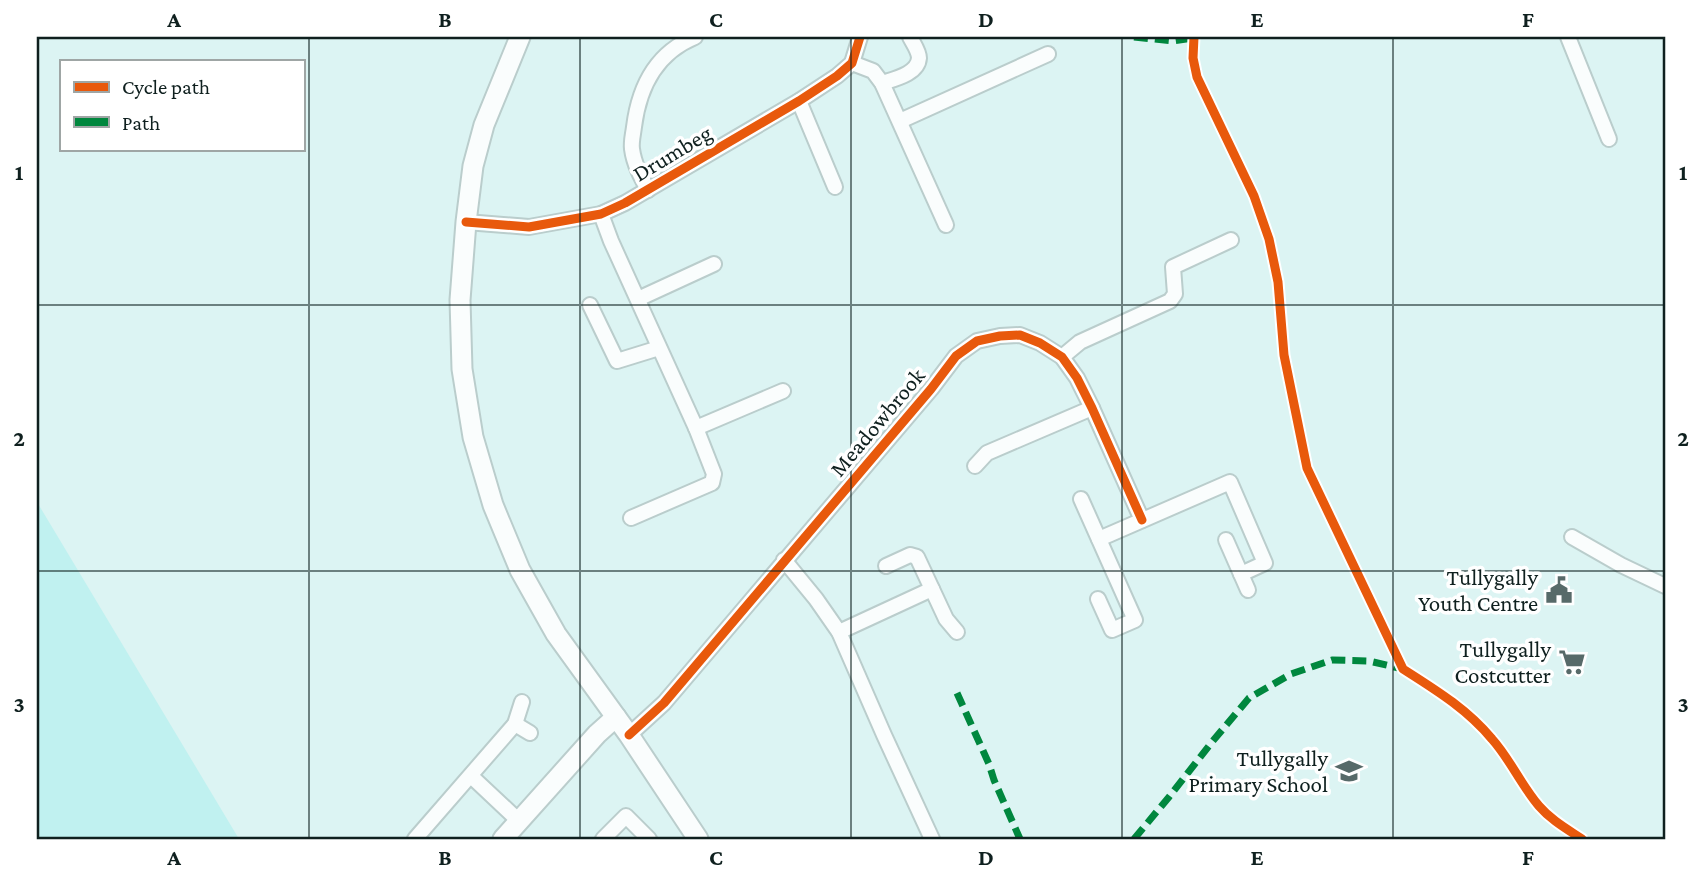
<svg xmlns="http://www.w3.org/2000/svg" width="1702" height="876" font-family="'Crimson Pro',serif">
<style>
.park{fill:#c0f1f0}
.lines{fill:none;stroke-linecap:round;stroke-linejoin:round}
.street-casing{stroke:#bacdcc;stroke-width:18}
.secondary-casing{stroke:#bacdcc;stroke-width:23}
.street{stroke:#fafdfd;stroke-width:14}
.secondary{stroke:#fafdfd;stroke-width:19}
.quiet{stroke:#00873e;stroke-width:7;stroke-dasharray:14 7;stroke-linecap:butt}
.cycleway-casing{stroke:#fff;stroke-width:13}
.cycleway{stroke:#e8590c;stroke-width:9}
.grid{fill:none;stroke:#0f201f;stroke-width:2;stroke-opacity:0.55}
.labels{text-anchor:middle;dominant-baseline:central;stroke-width:7;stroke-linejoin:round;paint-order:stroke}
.street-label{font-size:23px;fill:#0f201f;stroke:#fff}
.poi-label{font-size:23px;fill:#0f201f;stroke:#fff;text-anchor:end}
.neatline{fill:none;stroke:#0f201f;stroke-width:2.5}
.grid-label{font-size:23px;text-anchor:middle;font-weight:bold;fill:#0f201f}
</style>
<rect width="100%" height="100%" fill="#dcf4f3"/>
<polygon class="park" points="37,502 239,839 37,839"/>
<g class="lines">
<defs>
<g id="street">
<polyline points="1568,37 1609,139"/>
<polyline points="852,63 873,71 882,83 946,225"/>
<path d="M882 83C894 79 918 74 919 58 919 51 913 43 910 37"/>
<polyline points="799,101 835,187"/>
<polyline points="900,121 1048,54"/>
<path d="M648 190C641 177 634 164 632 149 631 142 633 135 634 127 639 87 656 53 695 37"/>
<polyline points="601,214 611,241 696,428 714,474 712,483 631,518"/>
<polyline points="466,222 529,227 601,214 625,203 799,101 837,76 852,63 860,37"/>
<polyline points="638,299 714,264"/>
<polyline points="590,305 617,361 659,348"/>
<polyline points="1062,357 1080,342 1170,301 1175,294 1173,267 1231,240"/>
<polyline points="696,428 783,391"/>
<polyline points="975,466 987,453 1092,408"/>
<polyline points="1081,499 1135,620 1112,630 1098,599"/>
<polyline points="1572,537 1621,565 1665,586"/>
<polyline points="1099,539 1230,482 1265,563 1241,574"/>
<polyline points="1226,540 1248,590"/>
<polyline points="784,560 816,599 839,632 884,735 932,839"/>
<polyline points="886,566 910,555 917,557 932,589"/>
<polyline points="839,632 932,589 946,619 957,632"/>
<polyline points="515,724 530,733"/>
<polyline points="629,735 664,703 931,389 956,356 977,341 1000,336 1020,335 1040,343 1062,357 1077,378 1092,408 1142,520"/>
<polyline points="471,776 519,821"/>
<polyline points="415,839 515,724 522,702"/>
<polyline points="603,839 626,816 649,839"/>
</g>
<g id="secondary">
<polyline points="520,37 484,125 473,166 466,222 460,300 462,369 473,437 493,505 520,570 556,634 629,735 698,839"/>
<polyline points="503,839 597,734 616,717"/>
</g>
</defs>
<use href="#street" class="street-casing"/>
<use href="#secondary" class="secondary-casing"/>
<use href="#street" class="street"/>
<use href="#secondary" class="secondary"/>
<g class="quiet">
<polyline points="1134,37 1173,41 1194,38"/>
<polyline points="957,693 989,764 994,780 1020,839"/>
<polyline points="1134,839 1169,797 1212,742 1249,698 1291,674 1332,660 1369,661 1403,669"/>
</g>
<defs>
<g id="cycleway">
<path d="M1194 37 1193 58 1197 77 1254 196 1269 239 1278 282 1284 355 1307 468 1403 669C1436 690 1467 709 1492 739 1510 759 1521 785 1539 806 1551 820 1567 829 1582 839"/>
<polyline points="466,222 529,227 601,214 625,203 799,101 837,76 852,63 860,37"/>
<polyline points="629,735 664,703 931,389 956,356 977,341 1000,336 1020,335 1040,343 1062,357 1077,378 1092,408 1142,520"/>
</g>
</defs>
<use href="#cycleway" class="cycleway-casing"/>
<use href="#cycleway" class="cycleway"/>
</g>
<path class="grid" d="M309 37V839M580 37V839M851 37V839M1122 37V839M1393 37V839M37 305H1665M37 571H1665"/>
<defs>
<symbol id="civic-bare" viewBox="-9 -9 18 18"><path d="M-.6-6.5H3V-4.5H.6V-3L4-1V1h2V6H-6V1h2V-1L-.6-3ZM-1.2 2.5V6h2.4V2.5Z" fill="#576a69" stroke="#fff" stroke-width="2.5" paint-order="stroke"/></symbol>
<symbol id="supermarket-bare" viewBox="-9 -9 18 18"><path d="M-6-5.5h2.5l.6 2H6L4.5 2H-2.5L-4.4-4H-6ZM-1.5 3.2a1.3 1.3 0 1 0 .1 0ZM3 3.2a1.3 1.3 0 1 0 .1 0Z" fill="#576a69" stroke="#fff" stroke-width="2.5" paint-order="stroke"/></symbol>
<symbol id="school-bare" viewBox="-9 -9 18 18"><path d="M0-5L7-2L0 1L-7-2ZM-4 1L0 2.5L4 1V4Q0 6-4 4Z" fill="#576a69" stroke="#fff" stroke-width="2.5" paint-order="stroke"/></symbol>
</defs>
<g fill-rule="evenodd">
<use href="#civic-bare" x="1540" y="571" width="38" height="38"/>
<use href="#supermarket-bare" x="1553" y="643" width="38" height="38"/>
<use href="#school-bare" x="1330" y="752" width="38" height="38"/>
</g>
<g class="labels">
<g class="street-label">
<text transform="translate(672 153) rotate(-31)">Drumbeg</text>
<text transform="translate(877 422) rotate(-50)">Meadowbrook</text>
</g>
<g class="poi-label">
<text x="1538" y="577">Tullygally<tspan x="1538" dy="26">Youth Centre</tspan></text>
<text x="1551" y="649">Tullygally<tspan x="1551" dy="26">Costcutter</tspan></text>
<text x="1328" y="758">Tullygally<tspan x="1328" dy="26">Primary School</tspan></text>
</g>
</g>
<rect width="1702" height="876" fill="none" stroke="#ffffff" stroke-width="77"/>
<rect x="60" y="60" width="245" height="91" fill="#ffffff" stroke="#9fa6a5" stroke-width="2"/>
<rect x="74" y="82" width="35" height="10" fill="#e8590c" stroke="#9fa6a5" stroke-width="2"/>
<text x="122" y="94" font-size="21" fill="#0f201f">Cycle path</text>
<rect x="74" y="117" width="35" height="10" fill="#00873e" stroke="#9fa6a5" stroke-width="2"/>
<text x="122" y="130" font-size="21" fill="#0f201f">Path</text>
<rect x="38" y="38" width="1626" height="800" class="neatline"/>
<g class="grid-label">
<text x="174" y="27">A</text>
<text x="445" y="27">B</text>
<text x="716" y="27">C</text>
<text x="986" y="27">D</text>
<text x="1257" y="27">E</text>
<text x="1528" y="27">F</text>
<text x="19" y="180">1</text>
<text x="1683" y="180">1</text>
<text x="19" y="446">2</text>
<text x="1683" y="446">2</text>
<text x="19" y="712">3</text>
<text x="1683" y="712">3</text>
<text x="174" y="865">A</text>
<text x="445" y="865">B</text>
<text x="716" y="865">C</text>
<text x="986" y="865">D</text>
<text x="1257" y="865">E</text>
<text x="1528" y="865">F</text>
</g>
</svg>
